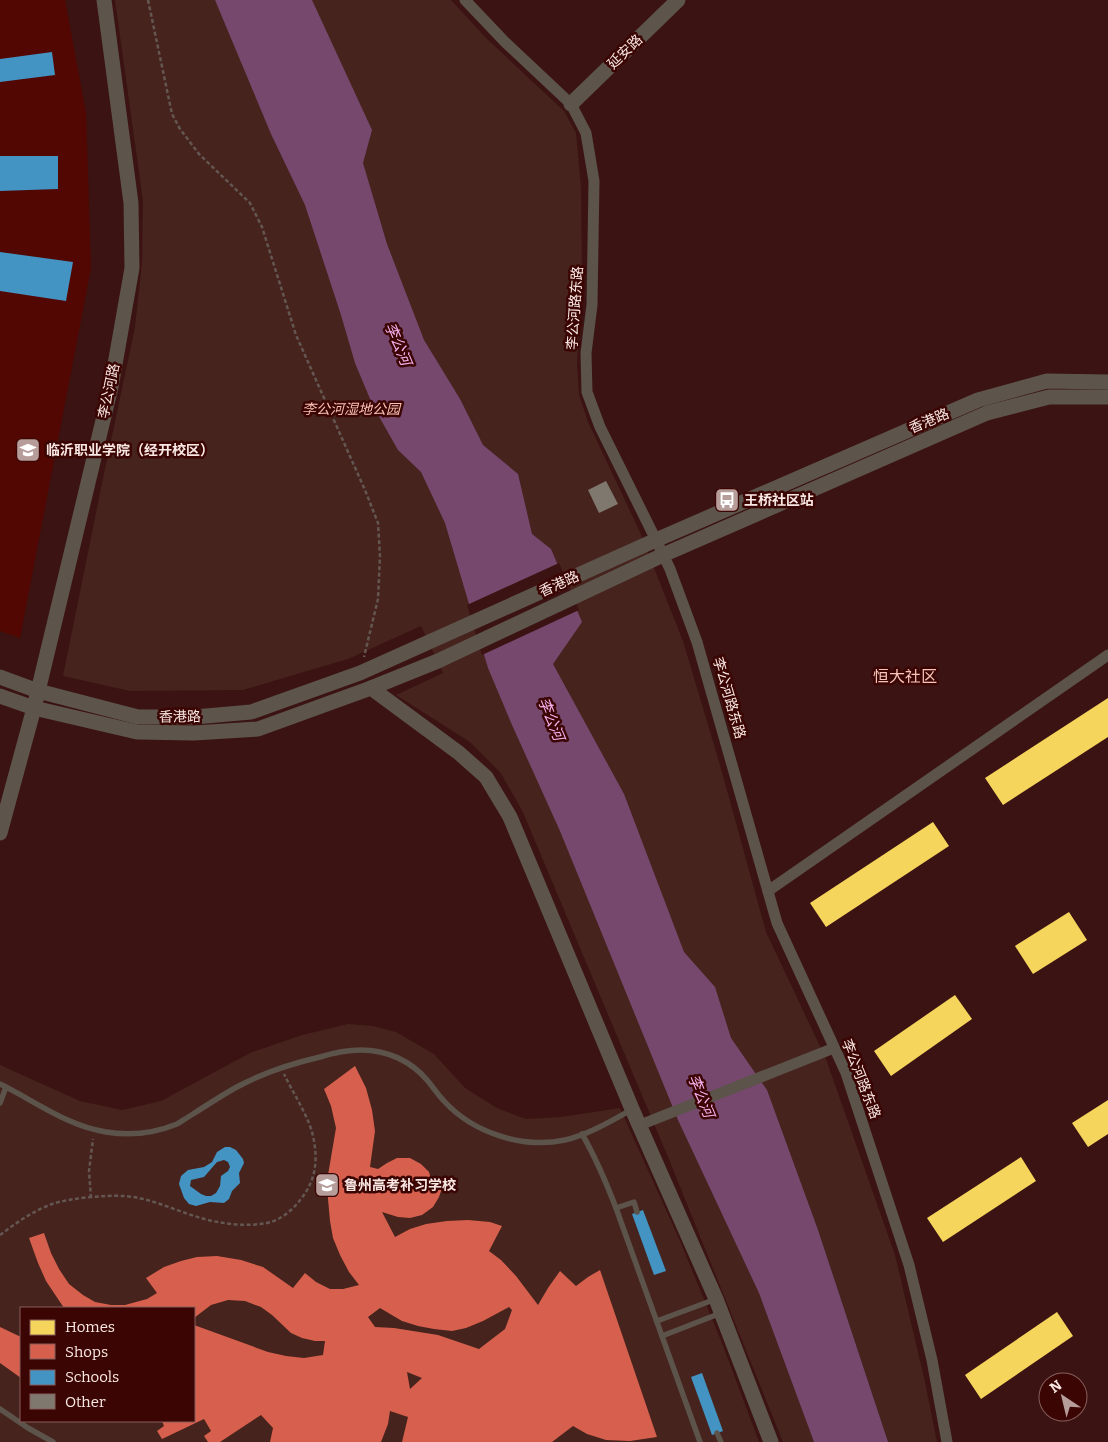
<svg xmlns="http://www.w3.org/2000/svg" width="1108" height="1442" font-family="Bitter,'Noto Sans SC',serif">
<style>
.built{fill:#520702}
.green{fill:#46231d;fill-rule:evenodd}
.water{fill:#76486e}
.pier{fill:#3b1312}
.homes{fill:#f6d55c}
.shops{fill:#d6604d;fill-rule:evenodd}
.schools{fill:#4393c3;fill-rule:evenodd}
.building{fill:#7f786e}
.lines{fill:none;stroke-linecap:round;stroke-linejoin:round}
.path{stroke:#645651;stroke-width:2.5;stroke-dasharray:4 2.5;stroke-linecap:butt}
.lane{stroke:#5c534b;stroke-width:5.5}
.street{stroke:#5c534b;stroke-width:11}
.secondary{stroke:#5d544b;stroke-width:15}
.labels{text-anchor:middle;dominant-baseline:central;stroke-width:5;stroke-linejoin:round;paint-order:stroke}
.street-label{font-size:14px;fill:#f9e7e3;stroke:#3a0502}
.park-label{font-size:14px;font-style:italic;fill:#fbc0b5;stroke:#3a0502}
.poi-label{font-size:14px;font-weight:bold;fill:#f9e7e3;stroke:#3a0502;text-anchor:start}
.water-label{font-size:15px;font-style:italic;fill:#f7afee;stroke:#3a0502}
.quarter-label{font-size:16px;fill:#f9c5bb;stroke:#3a0502}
</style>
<rect width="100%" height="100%" fill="#3b1312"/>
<polygon class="built" points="0,0 65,0 86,113 91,268 20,638 0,631"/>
<g class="green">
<polygon points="115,0 451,0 487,39 564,111 576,133 581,187 582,276 577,364 579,395 588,422 639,530 683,641 720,765 766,932 826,1059 895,1255 925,1382 937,1442 783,1442 668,1157 522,810 500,772 470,742 396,695 443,673 421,626 348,659 243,690 130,691 63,676 100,493 135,327 142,263 143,201"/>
<path d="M348 1024 373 1026 396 1032 434 1054 465 1088 497 1108 526 1119 561 1117 620 1108 680 1241 722 1343 759 1442H0V1065L80 1101 122 1110 161 1101 250 1053 302 1035ZM21 1308H194V1421H21Z"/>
</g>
<polygon class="water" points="215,0 312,0 372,130 363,163 387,244 424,340 460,399 483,445 518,474 532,534 551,549 582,622 553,664 624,794 684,952 715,987 731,1038 767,1090 818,1230 888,1442 814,1442 759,1293 678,1120 560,831 512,725 488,668 445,523 421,472 398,450 373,406 355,363 341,315 305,205 271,134"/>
<polygon class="pier" points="559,563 579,610 482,655 467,605"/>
<g class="homes">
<polygon points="1108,698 1108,737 1003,805 985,778"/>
<polygon points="933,822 949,846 826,927 810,903"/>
<polygon points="1069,912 1087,940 1033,974 1015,946"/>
<polygon points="955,995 972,1019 891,1076 874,1051"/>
<polygon points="1108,1100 1108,1134 1088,1147 1072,1123"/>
<polygon points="1021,1157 1036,1181 943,1242 927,1218"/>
<polygon points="1057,1312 1073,1336 981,1399 965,1375"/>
</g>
<g class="shops">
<path d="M355 1066 366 1088 372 1110 375 1131 370 1167 378 1169 387 1163 397 1158H410L421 1164 429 1172 432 1183 442 1181V1188L439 1197 433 1207 422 1215 410 1218 398 1217 382 1212 395 1237 410 1229 426 1224 447 1221 468 1220 490 1222 502 1226 489 1251 501 1260 516 1276 538 1305 548 1288 560 1271 576 1286 588 1277 600 1270 657 1437 630 1441 606 1440 587 1434 573 1426 552 1442H402L408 1417 390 1411 388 1424 381 1442H270L273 1428 261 1415 220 1442H208L204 1436 211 1431 204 1419 162 1439 157 1431 164 1426 162 1421H194V1325L268 1352 286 1356 304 1358 323 1355 325 1341H315L302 1338 291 1333 272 1315 261 1307 245 1301 228 1300 211 1305 194 1318V1308H64L46 1281 38 1263 29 1238 44 1233 51 1253 59 1269 69 1284 83 1295 95 1302 111 1305H125L147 1299 157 1293 146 1278 164 1267 181 1261 197 1257 217 1256 241 1260 263 1267 293 1288 305 1273 316 1282 330 1289H343L359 1285 349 1272 340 1255 333 1238 330 1221 328 1199V1175L336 1128 331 1106 324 1089ZM509 1307 512 1310 505 1329 479 1349 438 1335 394 1328 375 1327 368 1317 380 1308 402 1321 418 1326 434 1329 452 1331 466 1328 483 1321ZM407 1372 422 1378 410 1389Z"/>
<polygon points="0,1327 21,1337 21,1378 0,1363"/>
</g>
<g class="schools">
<polygon points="52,52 55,75 0,82 0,59"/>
<polygon points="0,156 58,156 58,189 0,191"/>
<polygon points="0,252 73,262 66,301 0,291"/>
<path d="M225 1147H230L236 1150 243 1159 244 1163 239 1173 240 1183 232 1191 229 1199 224 1203 210 1202 196 1206 189 1204 184 1198 179 1184 181 1176 188 1170 204 1167 209 1164 212 1162 217 1152ZM224 1160 228 1162 230 1167 228 1171 221 1176 220 1186 216 1193 211 1196H206L201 1194 190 1186 191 1180 204 1177 217 1162Z"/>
<polygon points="643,1210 666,1271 654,1275 632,1214"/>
<polygon points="702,1373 723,1431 712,1435 691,1377"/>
</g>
<polygon class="building" points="606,481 618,504 599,513 588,490"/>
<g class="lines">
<g class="path">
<polyline points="148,0 172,114 180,129 199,154 250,203 262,227 296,335 365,490 378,523 380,556 378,599 364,657"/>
<polyline points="91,1198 89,1171 93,1139"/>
<path d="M0 1235C16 1223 33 1211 52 1204 69 1198 106 1195 123 1196 154 1197 186 1217 218 1222 234 1225 251 1226 267 1223 277 1221 286 1215 293 1208 315 1186 320 1163 312 1132 307 1114 292 1091 284 1074"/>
</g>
<g class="lane">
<path d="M0 1084C35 1101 67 1126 106 1132 130 1136 155 1133 177 1124 182 1121 188 1117 193 1114 207 1105 221 1096 235 1088 262 1073 290 1064 320 1057 333 1053 347 1050 361 1050 387 1050 411 1061 427 1080 433 1087 438 1095 444 1101 473 1133 523 1149 565 1140 588 1135 611 1121 631 1110"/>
<polyline points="0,1103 6,1087"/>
<path d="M582 1134C596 1158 606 1182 616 1208L700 1442"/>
<polyline points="616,1208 634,1202 637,1212"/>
<polyline points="657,1321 716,1299"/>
<polyline points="662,1336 721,1313"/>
<polyline points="0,1409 28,1428 53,1442"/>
<polyline points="717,1433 721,1442"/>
</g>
<g class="street">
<polyline points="465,0 505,42 571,104 586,133 594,181 592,305 586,353 587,392 600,427 656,540 670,569 697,642 777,923 846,1073 909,1265 932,1360 947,1442"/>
<polyline points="768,891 1108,655"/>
<polyline points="640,1125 834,1048"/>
</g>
<g class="secondary">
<polyline points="571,104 678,0"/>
<polyline points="0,677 38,691 138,717 195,717 251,712 360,673 656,540 978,400 1047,381 1108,382"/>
<polyline points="371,688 459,753 486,777 510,817 632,1109 716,1299 771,1442"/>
<polyline points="0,696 34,708 137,732 194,733 258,729 371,688 438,661 663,555 987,413 1049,397 1108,397"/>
<polyline points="0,833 34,708 111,387 132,268 131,203 104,0"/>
</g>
</g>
<defs>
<symbol id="school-square" viewBox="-11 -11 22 22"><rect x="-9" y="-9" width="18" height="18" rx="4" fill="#b69d9a" stroke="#3a0502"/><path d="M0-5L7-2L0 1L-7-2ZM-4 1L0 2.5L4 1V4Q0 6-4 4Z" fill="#fff"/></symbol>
<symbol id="bus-square" viewBox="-11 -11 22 22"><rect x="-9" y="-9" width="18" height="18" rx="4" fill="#b69d9a" stroke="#3a0502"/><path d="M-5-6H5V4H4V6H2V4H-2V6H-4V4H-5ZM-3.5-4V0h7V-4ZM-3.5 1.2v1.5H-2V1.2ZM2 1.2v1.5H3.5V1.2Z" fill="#fff"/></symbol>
</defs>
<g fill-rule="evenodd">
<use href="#school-square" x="14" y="436" width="28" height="28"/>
<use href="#bus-square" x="713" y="486" width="28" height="28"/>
<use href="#school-square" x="313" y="1171" width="28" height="28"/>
</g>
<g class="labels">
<g class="street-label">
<text transform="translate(625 52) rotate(-44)">延安路</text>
<text transform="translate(575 308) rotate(-86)">李公河路东路</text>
<text transform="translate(109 391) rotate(-78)">李公河路</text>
<text transform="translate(929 421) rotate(-23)">香港路</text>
<text transform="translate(559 584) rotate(-24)">香港路</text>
<text transform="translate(729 698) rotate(74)">李公河路东路</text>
<text transform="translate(180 717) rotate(-1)">香港路</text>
<text transform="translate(861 1079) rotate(69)">李公河路东路</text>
</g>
<g class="park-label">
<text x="351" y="409">李公河湿地公园</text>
</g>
<g class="poi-label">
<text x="46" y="450">临沂职业学院（经开校区）</text>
<text x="744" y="500">王桥社区站</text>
<text x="344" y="1185">鲁州高考补习学校</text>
</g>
<g class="water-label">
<text transform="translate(398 344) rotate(67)">李公河</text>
<text transform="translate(551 719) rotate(68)">李公河</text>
<text transform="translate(701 1096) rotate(68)">李公河</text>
</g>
<g class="quarter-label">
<text x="905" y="676">恒大社区</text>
</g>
</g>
<rect x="20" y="1307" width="175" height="115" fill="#3a0502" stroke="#865f5c"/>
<rect x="30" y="1320" width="25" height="15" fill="#f6d55c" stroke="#865f5c"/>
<text x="65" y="1332" font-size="15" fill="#f9e7e3">Homes</text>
<rect x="30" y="1344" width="25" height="15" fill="#d6604d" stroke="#865f5c"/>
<text x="65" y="1357" font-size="15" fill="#f9e7e3">Shops</text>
<rect x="30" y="1370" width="25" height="15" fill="#4393c3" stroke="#865f5c"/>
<text x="65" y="1382" font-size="15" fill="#f9e7e3">Schools</text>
<rect x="30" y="1394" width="25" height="15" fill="#7f786e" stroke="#865f5c"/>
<text x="65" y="1407" font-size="15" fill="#f9e7e3">Other</text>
<g transform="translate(1063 1397) rotate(325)"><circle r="24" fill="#3a0502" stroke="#865f5c"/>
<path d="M0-4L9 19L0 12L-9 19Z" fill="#b69d9a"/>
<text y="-8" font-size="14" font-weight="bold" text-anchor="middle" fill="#f9e7e3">N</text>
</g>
</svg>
